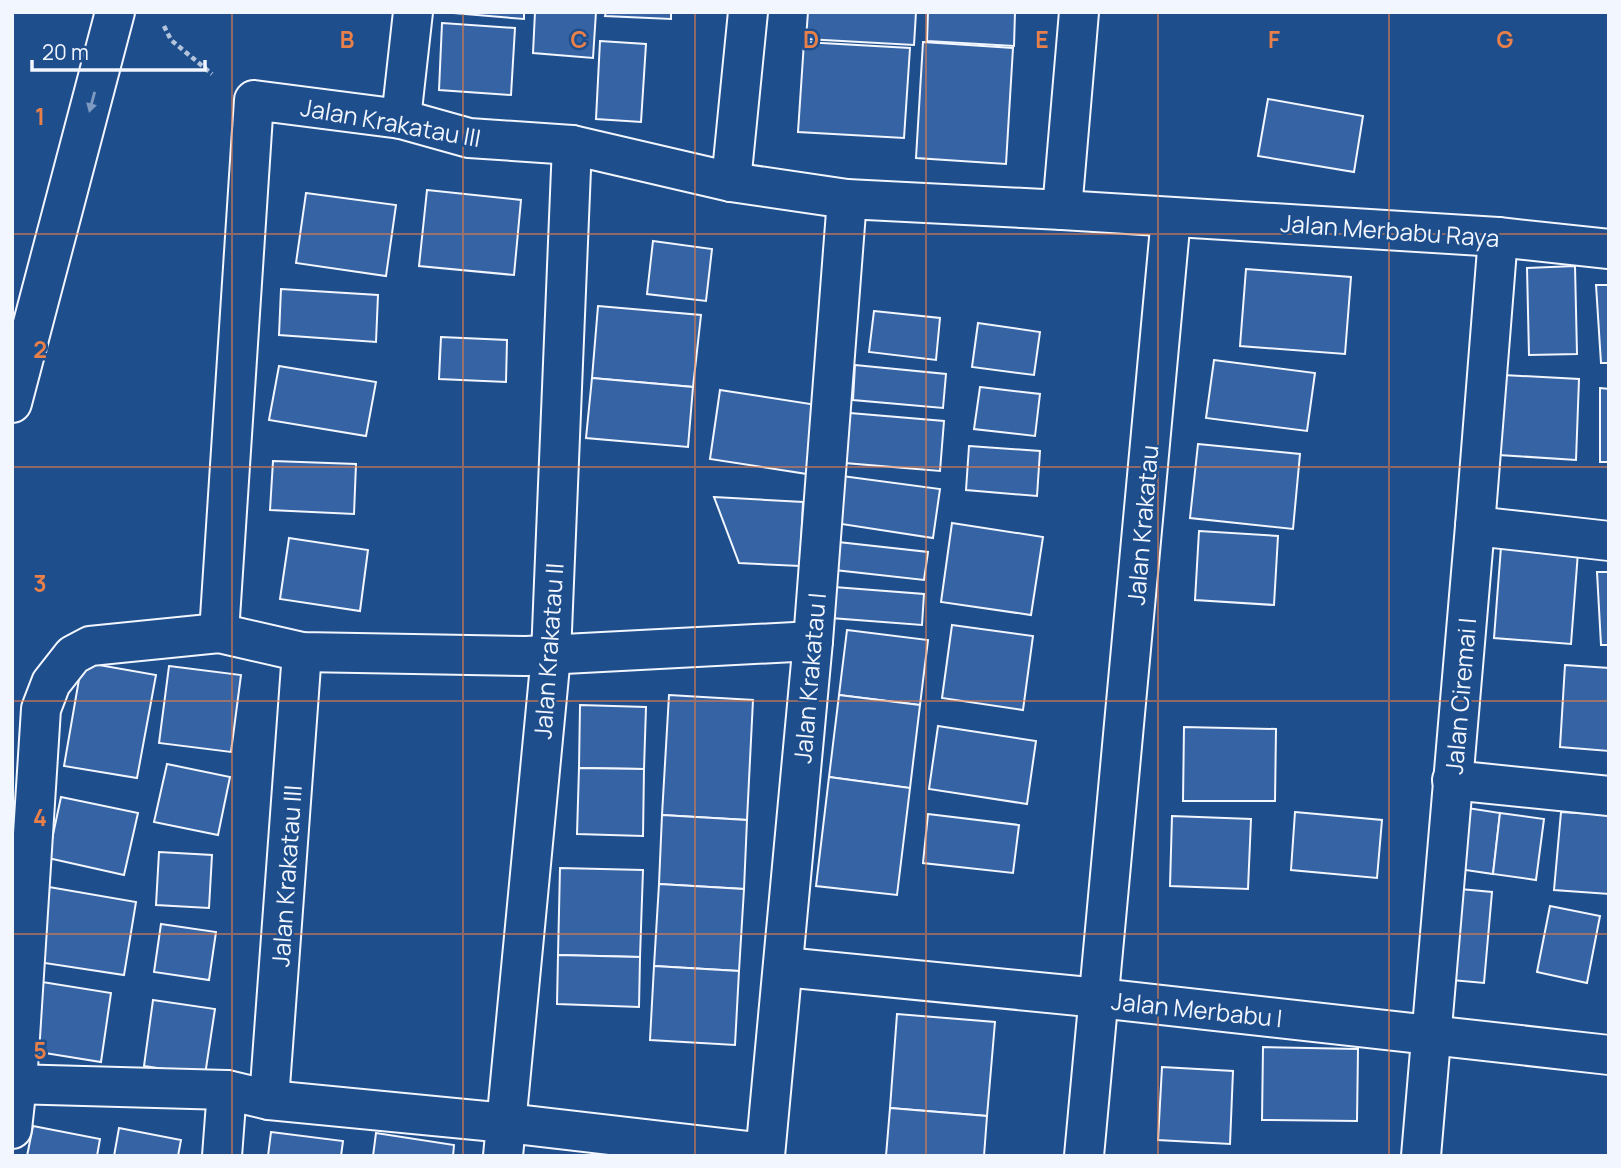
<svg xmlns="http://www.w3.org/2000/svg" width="1621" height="1168" font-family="Manrope,sans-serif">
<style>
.building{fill:#3563a3;stroke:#f2f6ff;stroke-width:2}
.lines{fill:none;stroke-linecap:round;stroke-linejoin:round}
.minor-casing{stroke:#f2f6ff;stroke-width:42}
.path{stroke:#b3c4dc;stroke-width:4.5;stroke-dasharray:5 3.5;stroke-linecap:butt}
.minor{stroke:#1f4e8c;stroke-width:38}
.oneway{fill:#7e9ac0}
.grid{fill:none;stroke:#ea8049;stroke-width:2;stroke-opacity:0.55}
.labels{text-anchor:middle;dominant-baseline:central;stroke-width:5;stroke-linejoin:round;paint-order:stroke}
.street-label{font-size:24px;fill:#f2f6ff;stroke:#1f4e8c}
.grid-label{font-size:23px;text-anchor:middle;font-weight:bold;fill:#ea8049;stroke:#1f4e8c;stroke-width:5;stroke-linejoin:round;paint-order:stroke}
</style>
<rect width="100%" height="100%" fill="#1f4e8c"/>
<g class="building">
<polygon points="441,12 524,12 524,19"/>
<polygon points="535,12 596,12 593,58 533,53"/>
<polygon points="606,12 671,12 671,19 605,16"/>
<polygon points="808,12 916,12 914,45 806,39"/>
<polygon points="928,12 1015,12 1014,46 927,41"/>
<polygon points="442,23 515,28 511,95 439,90"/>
<polygon points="600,41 646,44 641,122 596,119"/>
<polygon points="804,42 910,48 904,138 798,132"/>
<polygon points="923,42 1013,48 1006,164 916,158"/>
<polygon points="1268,99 1363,116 1354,172 1258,156"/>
<polygon points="427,190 521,200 514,275 419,266"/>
<polygon points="306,193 396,205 386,276 296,263"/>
<polygon points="653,241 712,249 706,301 647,294"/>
<polygon points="1575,266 1577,354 1529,355 1527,268"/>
<polygon points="1246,269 1351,277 1345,354 1240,346"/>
<polygon points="1596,285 1609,285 1609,363 1601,363"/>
<polygon points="281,289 378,295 376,342 279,335"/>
<polygon points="598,306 701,315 693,387 592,378"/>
<polygon points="874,311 940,318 936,360 869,352"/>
<polygon points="978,323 1040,332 1034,375 972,367"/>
<polygon points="441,337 507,340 506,382 439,379"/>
<polygon points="1214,360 1315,373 1307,431 1206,418"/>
<polygon points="855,365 946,374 943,408 853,400"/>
<polygon points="279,366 376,382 366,436 269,420"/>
<polygon points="1503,375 1579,379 1576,460 1499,455"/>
<polygon points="592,378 693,387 688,447 586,438"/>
<polygon points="980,387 1040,394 1035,436 974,429"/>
<polygon points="1600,388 1609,389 1609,462 1600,462"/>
<polygon points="720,390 817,405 807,474 710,459"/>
<polygon points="850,413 944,421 940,471 845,463"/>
<polygon points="1198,444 1300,454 1293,529 1190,518"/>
<polygon points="969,446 1040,451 1037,496 966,490"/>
<polygon points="273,461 356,464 354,514 270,510"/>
<polygon points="842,476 940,489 933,538 835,523"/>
<polygon points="714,497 803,502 800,566 739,563"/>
<polygon points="952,523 1043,537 1031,615 941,602"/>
<polygon points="1199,531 1278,536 1274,605 1195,600"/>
<polygon points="289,538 368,550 360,611 280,599"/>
<polygon points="829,541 928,552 924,580 826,569"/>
<polygon points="1501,547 1578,552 1571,644 1494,638"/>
<polygon points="1597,572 1609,572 1609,645 1601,645"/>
<polygon points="834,587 924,594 922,625 831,618"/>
<polygon points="952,625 1033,636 1023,710 942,698"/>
<polygon points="847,630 928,640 920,705 839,695"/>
<polygon points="82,662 156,675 137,778 64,766"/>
<polygon points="1565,665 1609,668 1609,751 1560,747"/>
<polygon points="169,666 241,675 231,752 159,743"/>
<polygon points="669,695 753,700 747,820 662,815"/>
<polygon points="839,695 920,705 910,788 829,777"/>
<polygon points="580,705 646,707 644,769 579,768"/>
<polygon points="938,726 1036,741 1027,804 929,789"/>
<polygon points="1184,727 1276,729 1275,801 1183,801"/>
<polygon points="167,764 230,777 218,835 154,822"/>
<polygon points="579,768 644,769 643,836 577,834"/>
<polygon points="829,777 910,788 897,895 816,886"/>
<polygon points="61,797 138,813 124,875 48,858"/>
<polygon points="1461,807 1500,813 1493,874 1452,868"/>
<polygon points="1295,812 1382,820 1377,878 1291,870"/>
<polygon points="1561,812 1609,815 1609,894 1554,890"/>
<polygon points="1500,813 1544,819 1536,880 1493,874"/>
<polygon points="928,814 1019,825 1013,873 923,863"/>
<polygon points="662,815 747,820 744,889 659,884"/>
<polygon points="1172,816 1251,819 1248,889 1170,886"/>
<polygon points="159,852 212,855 209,908 156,905"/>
<polygon points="560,868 643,870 640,957 558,955"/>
<polygon points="659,884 744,889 739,971 654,966"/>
<polygon points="49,887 136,902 124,975 38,962"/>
<polygon points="1449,888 1492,892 1484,983 1441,979"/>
<polygon points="1550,906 1600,916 1587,983 1537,972"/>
<polygon points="161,924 216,932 209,980 154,972"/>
<polygon points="558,955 640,957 639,1007 557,1004"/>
<polygon points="654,966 739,971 735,1045 650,1040"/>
<polygon points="36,981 111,993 101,1062 26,1050"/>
<polygon points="153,1000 215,1009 205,1075 144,1066"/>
<polygon points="897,1014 995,1022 987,1116 890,1108"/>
<polygon points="1263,1047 1358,1049 1357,1121 1262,1120"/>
<polygon points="1162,1067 1233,1071 1230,1144 1158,1140"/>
<polygon points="890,1108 987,1116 984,1156 886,1156"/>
<polygon points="33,1126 100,1139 97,1156 27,1156"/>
<polygon points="119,1128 181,1140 178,1156 114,1156"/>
<polygon points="271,1132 343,1141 341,1156 268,1156"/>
<polygon points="376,1133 454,1145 453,1156 373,1156"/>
</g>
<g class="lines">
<defs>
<g id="minor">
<polyline points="401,119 413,12"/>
<polyline points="731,182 748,12"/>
<polyline points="1062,210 1079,12"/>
<polyline points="12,403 115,12"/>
<polyline points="1475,526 1609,541"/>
<polyline points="219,633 254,100 401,119 469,138 572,145 731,182 847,199 1062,210 1498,237 1609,249"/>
<polyline points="1452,780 1609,796"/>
<polyline points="784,967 1099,998 1609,1055"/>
<polyline points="12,1084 227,1090 269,1100 506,1123 765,1153"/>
<polyline points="269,1100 302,652"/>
<polyline points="12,1129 17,1084 41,709 51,683 73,655 90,646 219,633 302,652 526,656 813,641"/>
<polyline points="222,1156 227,1090"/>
<polyline points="503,1156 551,655 572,145"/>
<polyline points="765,1156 813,641 847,199"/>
<polyline points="1084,1156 1171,217"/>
<polyline points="1421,1156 1475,526 1498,237"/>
</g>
</defs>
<use href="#minor" class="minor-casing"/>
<polyline class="path" points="164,26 171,40 212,74"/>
<use href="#minor" class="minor"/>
</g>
<defs><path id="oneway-solid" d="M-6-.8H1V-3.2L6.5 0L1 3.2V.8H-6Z" transform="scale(1.75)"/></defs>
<use class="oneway" href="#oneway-solid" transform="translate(92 102) rotate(105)"/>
<path class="grid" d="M232 12V1156M463 12V1156M695 12V1156M926 12V1156M1158 12V1156M1389 12V1156M12 234H1609M12 467H1609M12 701H1609M12 934H1609"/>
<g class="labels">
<g class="street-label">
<text transform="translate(391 122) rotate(10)">Jalan Krakatau III</text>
<text transform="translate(1390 230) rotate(4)">Jalan Merbabu Raya</text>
<text transform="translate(1142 525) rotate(-85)">Jalan Krakatau</text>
<text transform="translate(548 651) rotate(-86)">Jalan Krakatau II</text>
<text transform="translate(809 678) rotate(-85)">Jalan Krakatau I</text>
<text transform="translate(1460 696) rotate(-85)">Jalan Ciremai I</text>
<text transform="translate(286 876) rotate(-86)">Jalan Krakatau III</text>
<text transform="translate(1197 1009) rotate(6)">Jalan Merbabu I</text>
</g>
</g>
<g class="grid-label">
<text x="347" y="48">B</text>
<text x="579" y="48">C</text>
<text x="811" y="48">D</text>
<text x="1042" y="48">E</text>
<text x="1274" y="48">F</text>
<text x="1505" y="48">G</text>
<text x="40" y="125">1</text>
<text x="40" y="358">2</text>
<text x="40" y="592">3</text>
<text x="40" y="826">4</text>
<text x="40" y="1059">5</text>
</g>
<rect width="1621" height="1168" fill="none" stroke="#f2f6ff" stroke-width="28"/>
<path d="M32 60v10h173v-10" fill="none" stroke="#f2f6ff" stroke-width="3.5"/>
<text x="42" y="60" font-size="21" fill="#f2f6ff" stroke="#1f4e8c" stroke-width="5" paint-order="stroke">20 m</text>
</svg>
